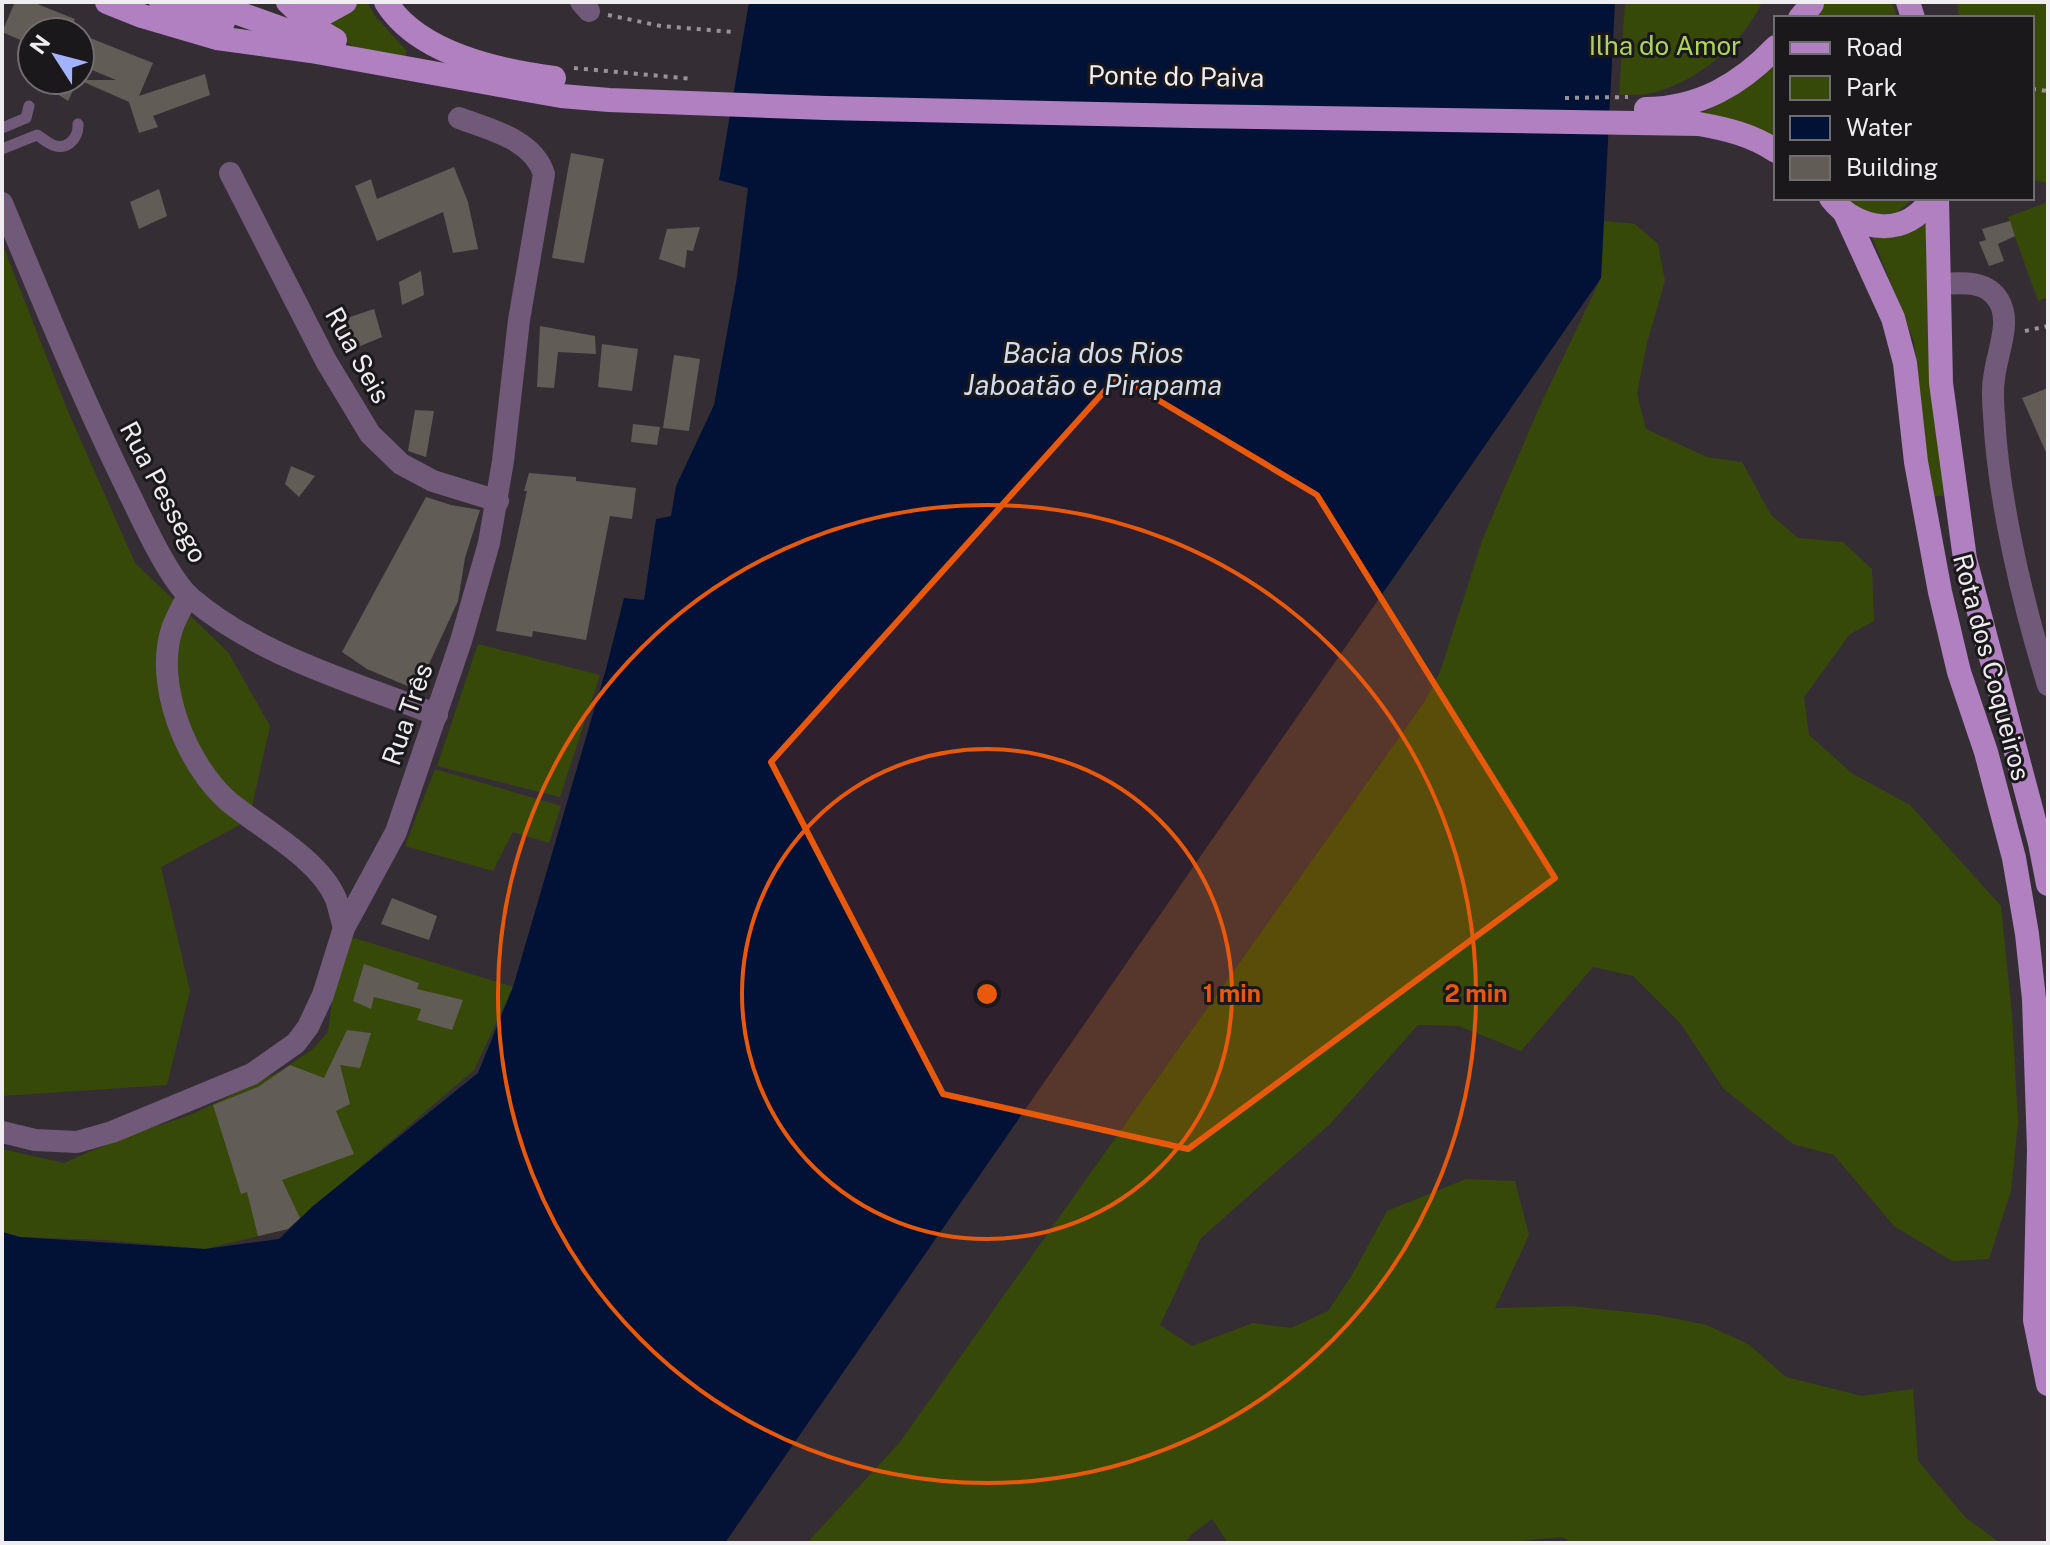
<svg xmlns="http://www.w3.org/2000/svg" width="2050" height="1545" font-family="'Public Sans',sans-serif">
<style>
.green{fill:#374909}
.water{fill:#011236}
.building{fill:#615c56}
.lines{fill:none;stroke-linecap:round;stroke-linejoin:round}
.path{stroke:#989398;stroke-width:4;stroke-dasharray:4 6;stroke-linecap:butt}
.lane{stroke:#715979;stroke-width:11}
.street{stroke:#715979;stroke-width:22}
.primary{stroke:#b080c0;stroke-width:24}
.marked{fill:#e8590c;fill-opacity:0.2;stroke:#e8590c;stroke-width:6;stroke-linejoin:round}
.ring{fill:none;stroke:#e8590c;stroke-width:4}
.labels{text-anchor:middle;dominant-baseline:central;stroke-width:6;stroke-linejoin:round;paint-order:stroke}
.park-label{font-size:26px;fill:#add35a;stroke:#1a181a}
.street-label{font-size:26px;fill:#f0edf0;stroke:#1a181a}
.water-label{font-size:28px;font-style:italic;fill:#d0ddf1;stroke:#1a181a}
.centre{fill:#e8590c;stroke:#1a181a;stroke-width:4}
.ring-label{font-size:24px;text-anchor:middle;font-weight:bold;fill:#e8590c;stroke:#1a181a;stroke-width:6;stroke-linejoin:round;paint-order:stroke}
</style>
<rect width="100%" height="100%" fill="#342e34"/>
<g class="green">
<polygon points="345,2 367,2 375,16 406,50 406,57 356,48 322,28"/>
<path d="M1625 2H1762C1744 42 1698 81 1656 92 1645 96 1631 94 1619 95Z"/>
<polygon points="1815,2 1891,2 1898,18 1807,18"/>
<polygon points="1957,2 2048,2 2048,183 2032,180 2032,18 1959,18"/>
<path d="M1776 51V156L1692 118C1731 101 1748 83 1776 51Z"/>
<polygon points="1844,198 1914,198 1894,215 1865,213"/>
<polygon points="2048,202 2048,297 2038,301 2008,217"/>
<polygon points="1604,221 1635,224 1658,244 1665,281 1647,343 1637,394 1646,429 1707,457 1742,462 1771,515 1798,538 1843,542 1872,569 1874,621 1850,634 1804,697 1809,735 1853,774 1910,805 2001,906 2012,1015 2018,1122 2011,1191 1989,1259 1952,1261 1894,1226 1834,1155 1793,1144 1724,1089 1681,1024 1633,976 1593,967 1521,1051 1459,1026 1418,1025 1330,1124 1201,1238 1160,1325 1192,1346 1253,1323 1291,1328 1328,1311 1352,1275 1387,1211 1466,1179 1515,1181 1529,1235 1495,1308 1571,1306 1657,1315 1707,1325 1748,1344 1786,1377 1862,1396 1913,1389 1918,1461 1965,1517 2000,1543 1573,1543 1562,1537 1495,1543 1228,1543 1212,1519 1191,1535 1185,1543 807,1543 900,1442 1425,701 1440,672 1483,538 1539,408 1601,278"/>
<polygon points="1930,223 1949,495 1931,497 1914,342 1872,236 1906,231"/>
<polygon points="2,243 67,409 135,563 228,652 270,726 249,820 161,867 190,991 167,1085 2,1096"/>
<polygon points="478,644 600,675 560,797 437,766"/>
<polygon points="435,769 561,806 549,843 513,832 493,871 405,846"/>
<polygon points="351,937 513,987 474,1070 288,1229 205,1249 104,1240 20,1237 2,1232 2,1149 64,1163 124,1137 193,1114 284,1069 314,1048 328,1032 335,978"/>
</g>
<polygon class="water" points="749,2 1615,2 1601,278 725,1543 2,1543 2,1232 20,1237 205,1249 279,1239 313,1206 478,1073 513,987 606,669 624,598 644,600 656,519 671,516 676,486 714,405 737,277 748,188 719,180"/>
<g class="building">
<polygon points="15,2 32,2 75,19 69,32 32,32 32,45 2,32"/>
<polygon points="80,34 153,63 139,96 205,74 210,95 153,116 158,127 139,133 129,102 79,80 116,80 80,65"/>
<polygon points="36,80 78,80 68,101"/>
<polygon points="571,153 604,159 584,263 552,258"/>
<polygon points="454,167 468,202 478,249 453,253 443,212 377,241 355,186 371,179 377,199"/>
<polygon points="159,189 167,216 139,229 130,202"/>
<polygon points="2010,221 2015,236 1998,244 2004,261 1989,266 1979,242 1986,240 1982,229"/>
<polygon points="700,227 693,251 687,250 685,268 659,259 667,229"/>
<polygon points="421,271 424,295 402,305 399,282"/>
<polygon points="374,309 382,337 344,353 335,322"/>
<polygon points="540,326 595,336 596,354 558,352 554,388 537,387"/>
<polygon points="602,344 638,349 632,391 598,387"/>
<polygon points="674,355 700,359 689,431 663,428"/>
<polygon points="2048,388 2048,457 2022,398"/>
<polygon points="415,410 434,411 426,457 408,451"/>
<polygon points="633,424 660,427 657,445 631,442"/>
<polygon points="291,466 315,476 299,497 285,484"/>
<polygon points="529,473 576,477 576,481 636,488 632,519 610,516 586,640 533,631 532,637 496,631 527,491 524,491"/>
<polygon points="426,497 451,505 480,510 465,558 458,601 417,690 367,669 342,652"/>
<polygon points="392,898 437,916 429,940 381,924"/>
<polygon points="364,964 419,983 417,989 463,1000 452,1030 417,1020 421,1009 374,997 371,1009 353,1001"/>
<polygon points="347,1030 371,1033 360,1068 340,1065 350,1104 336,1111 354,1154 282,1180 300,1218 288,1229 258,1236 247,1192 241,1194 213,1105 258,1087 290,1065 324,1078"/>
</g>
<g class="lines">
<g class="path">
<polyline points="608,15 661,26 733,32"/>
<polyline points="574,68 693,79"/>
<polyline points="2032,89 2048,91"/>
<polyline points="1565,98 1628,97"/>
<polyline points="2025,331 2048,326"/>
</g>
<g class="lane">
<polyline points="2,128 26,118 29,106"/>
<path d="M2 149 37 135C41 137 45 141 49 143 64 153 79 140 78 124"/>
</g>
<g class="street">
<polyline points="581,2 589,11"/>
<polyline points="230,173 326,361 370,434 401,464 433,481 498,501"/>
<path d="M2 203C43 302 84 402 132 499 144 524 170 580 191 598 259 656 354 682 437 715"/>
<path d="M1938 284C1959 283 1987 279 1999 301 2012 323 1996 355 1994 379 1992 390 1993 403 1994 415 1998 500 2023 604 2048 685"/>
<path d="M188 595C183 606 176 617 172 629 154 683 186 764 228 801 260 828 319 858 336 899 339 908 341 918 344 928"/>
<path d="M2 1132 35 1140 77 1142 112 1132 252 1074 296 1043 308 1027 323 995 344 928 396 832 461 641 489 543 503 461 519 320 544 174C533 139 490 130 459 118"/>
</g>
<g class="primary">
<path d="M107 2 142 16 217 38 311 51 561 96 609 100 826 108 1191 116 1699 124C1727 129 1752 135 1776 151"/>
<polyline points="161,2 223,22"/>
<polyline points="207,2 319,42"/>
<polyline points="288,2 318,30 335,40"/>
<path d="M386 2C417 53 499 71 554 78"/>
<polyline points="1908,2 1913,18"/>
<polyline points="301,13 325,13 345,2"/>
<polyline points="1800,18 1812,4"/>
<path d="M1646 109C1699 108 1740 85 1776 47"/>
<path d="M1831 198C1858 233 1907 238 1932 198"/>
<polyline points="1937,198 1941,383 1965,559 2040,843 2048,884"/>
<polyline points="1845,213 1893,318 1905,363 1916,462 1940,592 1959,672 1986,752 2014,858 2027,934 2034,999 2039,1149 2035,1320 2048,1384"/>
</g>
</g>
<path class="marked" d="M1118 376 1317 495 1555 878 1188 1149 943 1094 771 762Z"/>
<g class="ring">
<circle cx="987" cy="994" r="245"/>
<circle cx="987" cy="994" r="489"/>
</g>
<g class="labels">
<g class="park-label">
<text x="1665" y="45">Ilha do Amor</text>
</g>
<g class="street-label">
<text transform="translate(1176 76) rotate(1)">Ponte do Paiva</text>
<text transform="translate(358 355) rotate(61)">Rua Seis</text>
<text transform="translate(164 492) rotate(62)">Rua Pessego</text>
<text transform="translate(1992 667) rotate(75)">Rota dos Coqueiros</text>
<text transform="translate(407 714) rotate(-71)">Rua Três</text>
</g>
<g class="water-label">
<text x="1093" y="352">Bacia dos Rios<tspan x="1093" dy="32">Jaboatão e Pirapama</tspan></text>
</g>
</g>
<circle cx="987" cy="994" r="12" class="centre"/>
<g class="ring-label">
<text x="1232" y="1002">1 min</text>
<text x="1476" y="1002">2 min</text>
</g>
<rect width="2050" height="1545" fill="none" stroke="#f0edf0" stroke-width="8"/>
<rect x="1774" y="16" width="260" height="184" fill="#1a181a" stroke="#706d70" stroke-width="2"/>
<rect x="1790" y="42" width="40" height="12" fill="#b080c0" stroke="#706d70" stroke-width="2"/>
<text x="1846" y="56" font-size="24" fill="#f0edf0">Road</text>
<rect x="1790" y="76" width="40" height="24" fill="#374909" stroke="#706d70" stroke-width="2"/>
<text x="1846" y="96" font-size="24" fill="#f0edf0">Park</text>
<rect x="1790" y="116" width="40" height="24" fill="#011236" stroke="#706d70" stroke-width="2"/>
<text x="1846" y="136" font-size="24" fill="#f0edf0">Water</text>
<rect x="1790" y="156" width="40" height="24" fill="#615c56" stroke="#706d70" stroke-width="2"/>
<text x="1846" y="176" font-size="24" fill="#f0edf0">Building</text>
<g transform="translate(56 56) rotate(306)"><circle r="38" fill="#1a181a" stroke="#706d70" stroke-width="2"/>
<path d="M0-6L14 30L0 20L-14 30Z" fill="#a2b2fd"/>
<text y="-12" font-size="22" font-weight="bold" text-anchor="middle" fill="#f0edf0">N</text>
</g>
</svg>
